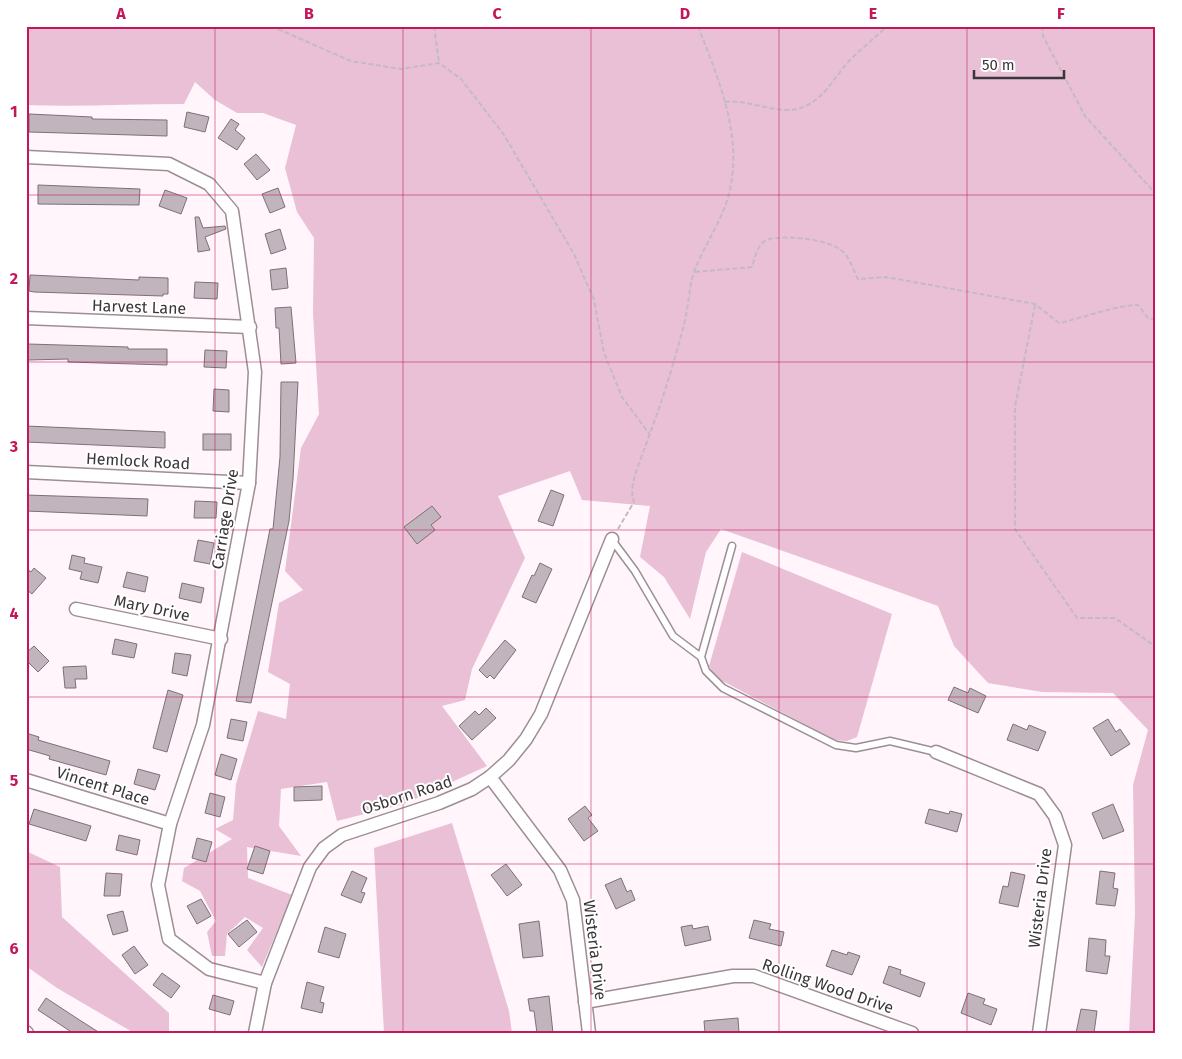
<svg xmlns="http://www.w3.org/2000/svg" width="1182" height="1059" font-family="'Fira Sans',sans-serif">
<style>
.green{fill:#eac0d7}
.building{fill:#c2b4bc;stroke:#7d7077}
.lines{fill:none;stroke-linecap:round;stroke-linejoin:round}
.lane-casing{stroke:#9c8e95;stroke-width:9}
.street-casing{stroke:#9c8e95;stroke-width:15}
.path{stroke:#c4bbc0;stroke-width:2;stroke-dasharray:5 2.5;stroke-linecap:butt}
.lane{stroke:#fff;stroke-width:6}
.street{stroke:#fff;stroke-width:12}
.grid{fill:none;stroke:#c2185b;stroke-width:1;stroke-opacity:0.55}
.labels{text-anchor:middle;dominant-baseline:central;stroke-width:4;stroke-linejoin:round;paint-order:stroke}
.street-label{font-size:16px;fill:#3b3639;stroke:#fff}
.neatline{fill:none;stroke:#c2185b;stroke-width:2}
.grid-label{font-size:16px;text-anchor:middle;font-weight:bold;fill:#c2185b}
</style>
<rect width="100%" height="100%" fill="#fff5fa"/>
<g class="green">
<path d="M26 26H1156V1033H1129L1135 914 1133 785 1148 730 1113 693 1042 692 988 683 954 646 938 606 721 529 706 552 690 619 664 577 640 557 650 506 582 500 570 471 498 496 525 558 472 669 465 700 442 706 487 766 404 804 337 821 327 782 281 789 279 826 301 856 247 847 248 878 292 895 262 967 247 950 263 928 245 917 227 934 225 956H212L207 932 216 921 200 891 182 881 184 868 232 839 215 829 233 820 236 784 258 711 286 719 290 684 268 672 279 603 303 590 285 571 301 448 319 414 313 314 314 238 297 212 285 168 296 125 263 113H237L215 100 195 82 184 104C131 104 79 107 26 105Z"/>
<polygon points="742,552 892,614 857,737 847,741 834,740 715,677 709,666"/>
<polygon points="452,823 509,1011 512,1033 384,1033 374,848"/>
<polygon points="26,851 60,867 62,917 169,1013 169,1033 134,1033 57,988 26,966"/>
</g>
<g class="building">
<polygon points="187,112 209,117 205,132 184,127"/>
<polygon points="29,114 92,117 92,119 167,120 167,136 29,132"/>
<polygon points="231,119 239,124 235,130 245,138 237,150 218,138"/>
<polygon points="256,154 270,170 257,180 244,164"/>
<polygon points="38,185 140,189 139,205 38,204"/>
<polygon points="278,188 285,207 270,213 262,194"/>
<polygon points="165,190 187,198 181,214 159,206"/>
<polygon points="195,217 199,217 203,228 225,226 226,229 205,237 210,250 198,252"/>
<polygon points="280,229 286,249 271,254 265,234"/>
<polygon points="286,268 288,288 272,290 270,270"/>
<polygon points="30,275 139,280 139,277 168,278 168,294 163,294 163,296 34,292 29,291"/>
<polygon points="195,282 218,283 217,299 194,298"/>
<polygon points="291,307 296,363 281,364 279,328 276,328 275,308"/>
<polygon points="28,344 128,347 128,349 167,349 167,365 68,362 68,359 28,360"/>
<polygon points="205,350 227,351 226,368 204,367"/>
<polygon points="281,382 298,382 293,479 289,521 251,703 236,701 270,529 273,529 280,457"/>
<polygon points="214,389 229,390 229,412 213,411"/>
<polygon points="26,426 165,432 165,448 26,442"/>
<rect x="203" y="434" width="28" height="16"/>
<polygon points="551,490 564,495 553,526 538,521"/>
<polygon points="26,495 148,499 147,516 26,511"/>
<polygon points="195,501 217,502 216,518 194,518"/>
<polygon points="432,506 441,517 431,525 435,530 417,544 404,527"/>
<polygon points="198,540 214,543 210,564 194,561"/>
<polygon points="72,555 85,558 84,563 102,567 98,583 80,579 82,572 69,569"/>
<polygon points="540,563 552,569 536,603 522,597 532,575 534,576"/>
<polygon points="26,568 31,572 34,568 46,578 32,594 26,589"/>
<polygon points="127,572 148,577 145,592 123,587"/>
<polygon points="182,583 204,588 201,603 179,598"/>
<polygon points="115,639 137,644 134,658 112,654"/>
<polygon points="505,640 516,650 494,679 490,675 487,678 479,670"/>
<polygon points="34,646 49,661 38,672 26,660 26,653"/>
<polygon points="175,653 191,655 187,676 172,673"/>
<polygon points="86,666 87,679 75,679 76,688 65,688 63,667"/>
<polygon points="954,687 968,693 970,688 986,696 978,713 948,700"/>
<polygon points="168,690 183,695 167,752 153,748"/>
<polygon points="486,708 496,718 472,740 459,726 475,711 479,715"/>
<polygon points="231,719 247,722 243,741 227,738"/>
<polygon points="1108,719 1116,732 1120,729 1130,744 1111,756 1093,728"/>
<polygon points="1013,724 1027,730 1029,725 1046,732 1038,751 1007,740"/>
<polygon points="26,733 39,737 38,740 110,761 106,775 49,759 50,756 26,749"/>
<polygon points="221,754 237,759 231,780 215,775"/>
<polygon points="138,769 160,775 155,790 134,784"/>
<polygon points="322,786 322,800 294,801 294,787"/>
<polygon points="210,793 225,797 220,817 205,813"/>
<polygon points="1113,804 1124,831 1103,839 1092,813"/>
<polygon points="585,806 592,815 588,818 598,831 584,841 568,819"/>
<polygon points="34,809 91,826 86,841 29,824"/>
<polygon points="929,809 949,814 950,811 962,814 957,832 925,823"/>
<polygon points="119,835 140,840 137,855 116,850"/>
<polygon points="197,838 212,842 206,862 192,858"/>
<polygon points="255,846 270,851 263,874 247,869"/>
<polygon points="506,864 522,885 507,896 491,875"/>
<polygon points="352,871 367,878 361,892 365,893 361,903 341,895"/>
<polygon points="1100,871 1115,873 1113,888 1118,889 1115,906 1096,904"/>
<polygon points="1011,872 1025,875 1018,907 999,903 1003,886 1008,887"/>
<polygon points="106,873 122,874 120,896 104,896"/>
<polygon points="621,878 627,892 631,890 635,900 616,909 605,885"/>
<polygon points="201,899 211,916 197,924 187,906"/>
<polygon points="123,911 128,931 113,935 107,915"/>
<polygon points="247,920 257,932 239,947 228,934"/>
<polygon points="754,920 771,924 769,929 784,932 781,946 749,938"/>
<polygon points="539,921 543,956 523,958 519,924"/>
<polygon points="692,925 693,929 708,926 711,940 685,946 681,927"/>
<polygon points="325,927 346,934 339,958 318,952"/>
<polygon points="1089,938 1106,940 1105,956 1110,956 1107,974 1086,971"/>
<polygon points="134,946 148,965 135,974 122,955"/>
<polygon points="832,950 847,955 848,952 860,956 852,975 826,966"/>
<polygon points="889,966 901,970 900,974 925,983 920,997 883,983"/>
<polygon points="162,973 180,986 171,998 153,985"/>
<polygon points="307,982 324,987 320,1002 324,1003 322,1013 301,1008"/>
<polygon points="968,993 985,999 983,1004 997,1009 991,1025 961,1013"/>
<polygon points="213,995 234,1001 230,1015 209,1009"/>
<polygon points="549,996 553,1033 537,1033 534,1011 530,1011 528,999"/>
<polygon points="46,998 78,1019 100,1033 73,1033 38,1010"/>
<polygon points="1081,1009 1097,1011 1094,1033 1076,1033"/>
<polygon points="738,1018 739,1033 705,1033 704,1021"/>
</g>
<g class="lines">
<defs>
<g id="lane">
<polyline points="612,540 635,571 673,636 701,657 732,546"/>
<polyline points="701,657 706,671 723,688 836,745 856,748 890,741 936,752"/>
</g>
<g id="street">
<polyline points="26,157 169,164 209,184 232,211 255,372 249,483 203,725 170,824 158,885 169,939 209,969 265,983"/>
<polyline points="26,318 250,327"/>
<polyline points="26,472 249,483"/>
<polyline points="76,609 221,639"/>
<polyline points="936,752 1039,794 1055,816 1065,845 1039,1033"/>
<polyline points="490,777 560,870 573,900 589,1033"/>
<polyline points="26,780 170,824"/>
<polyline points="585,1002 733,976 754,976 912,1033"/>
<polyline points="26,1032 27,1033"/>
<polyline points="255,1033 265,983 310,867 324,848 342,835 439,803 472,789 490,777 509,760 526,739 541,714 612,539"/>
</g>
</defs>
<use href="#lane" class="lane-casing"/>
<use href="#street" class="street-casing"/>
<g class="path">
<polyline points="271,26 351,61 401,69 439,63 461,79 504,135 574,254 594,300 604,353 622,397 650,435"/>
<polyline points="434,26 439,63"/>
<polyline points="1042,26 1043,36 1085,116 1156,194"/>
<path d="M725 102C748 99 776 114 797 109 824 102 833 78 850 60 862 48 875 38 887 26"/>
<path d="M695 272 752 267C755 258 757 244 767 240 783 234 831 239 843 252 850 258 854 272 858 279L886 277 1035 304 1059 323C1079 319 1121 304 1138 305L1148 318 1156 320"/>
<polyline points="1035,305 1015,407 1015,529 1077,618 1115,618 1156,647"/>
<path d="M618 529 634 502C628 487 639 464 644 450 660 407 674 365 685 320 689 304 689 287 694 272 705 242 726 217 731 184 741 130 717 76 698 26"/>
</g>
<use href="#lane" class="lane"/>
<use href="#street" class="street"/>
</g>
<path class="grid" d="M215 26V1033M403 26V1033M591 26V1033M779 26V1033M967 26V1033M26 195H1156M26 362H1156M26 530H1156M26 697H1156M26 864H1156"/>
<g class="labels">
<g class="street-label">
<text transform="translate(139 307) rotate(2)">Harvest Lane</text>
<text transform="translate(138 461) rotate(3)">Hemlock Road</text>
<text transform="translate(225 519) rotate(-81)">Carriage Drive</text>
<text transform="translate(152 608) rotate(12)">Mary Drive</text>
<text transform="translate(103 786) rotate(17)">Vincent Place</text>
<text transform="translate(407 795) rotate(-18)">Osborn Road</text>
<text transform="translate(1040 898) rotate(-83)">Wisteria Drive</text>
<text transform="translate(595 950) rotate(83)">Wisteria Drive</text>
<text transform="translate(828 986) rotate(19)">Rolling Wood Drive</text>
</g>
</g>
<rect width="1182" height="1059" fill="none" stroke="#ffffff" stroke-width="55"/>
<path d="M974 70v8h90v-8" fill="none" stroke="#3b3639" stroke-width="2.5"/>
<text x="982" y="70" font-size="15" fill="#3b3639" stroke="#ffffff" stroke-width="4" paint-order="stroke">50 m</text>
<rect x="28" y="28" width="1126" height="1004" class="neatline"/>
<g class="grid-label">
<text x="121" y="19">A</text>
<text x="309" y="19">B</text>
<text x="497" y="19">C</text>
<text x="685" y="19">D</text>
<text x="873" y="19">E</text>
<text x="1061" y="19">F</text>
<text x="14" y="117">1</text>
<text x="14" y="284">2</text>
<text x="14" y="452">3</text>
<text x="14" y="619">4</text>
<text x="14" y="786">5</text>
<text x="14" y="954">6</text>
</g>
</svg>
